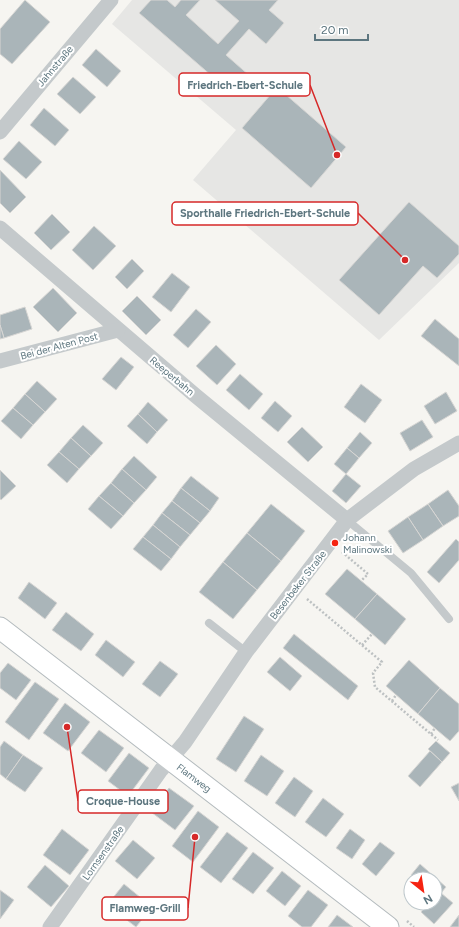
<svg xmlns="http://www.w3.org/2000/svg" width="459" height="927" font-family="Figtree,sans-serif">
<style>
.built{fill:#e6e6e4}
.building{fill:#aab5b9;stroke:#d7d6d4}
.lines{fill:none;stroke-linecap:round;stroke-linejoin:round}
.secondary-casing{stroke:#b4bbbe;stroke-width:23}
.path{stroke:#bdc1c2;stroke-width:2.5;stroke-dasharray:2 2;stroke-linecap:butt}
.service{stroke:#c4c9cb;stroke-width:8}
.minor{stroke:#c4c9cb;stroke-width:15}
.secondary{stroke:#fff;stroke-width:21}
.poi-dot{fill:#f52311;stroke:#fff;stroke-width:1.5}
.labels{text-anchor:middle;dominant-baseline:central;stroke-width:4;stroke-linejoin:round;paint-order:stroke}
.street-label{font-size:10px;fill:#5d767f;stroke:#fff}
.poi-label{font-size:10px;fill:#5d767f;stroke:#fff;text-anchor:start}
.leader{fill:none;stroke:#d62828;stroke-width:1.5}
.callout-dot{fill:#d62828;stroke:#fff;stroke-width:1.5}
.callout{fill:#fff;stroke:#d62828;stroke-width:1.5}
.callout-label{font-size:11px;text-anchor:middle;font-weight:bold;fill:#5d767f}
</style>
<rect width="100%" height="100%" fill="#f6f5f1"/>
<polygon class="built" points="132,0 459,0 459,263 379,340 193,180 236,130 112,24"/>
<g class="building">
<polygon points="25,0 50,22 12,64 0,54 0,29"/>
<polygon points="151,0 167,0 175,7 181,0 200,0 186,15 218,44 239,21 215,0 278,0 269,10 284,23 266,44 249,29 226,55 251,77 235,96 139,13"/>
<polygon points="96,49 121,71 107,87 82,65"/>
<polygon points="73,77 96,97 80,114 57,94"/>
<polygon points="277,87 346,147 311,188 242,128"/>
<polygon points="44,108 69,130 55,146 30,125"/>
<polygon points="19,141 42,162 26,179 3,159"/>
<polygon points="0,170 26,197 10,213 0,203"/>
<polygon points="409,202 459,246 459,254 437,278 423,266 379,315 339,280"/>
<polygon points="52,214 70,232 51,250 34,233"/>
<polygon points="94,226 116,246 93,270 72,250"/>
<polygon points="132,259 144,271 127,289 115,277"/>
<polygon points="172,273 190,287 171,312 152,297"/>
<polygon points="53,288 77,313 58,332 33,307"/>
<polygon points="137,296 161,320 146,335 122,311"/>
<polygon points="25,307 32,329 4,338 0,325 0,315"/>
<polygon points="196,309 211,322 188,348 173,335"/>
<polygon points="435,319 459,339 459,366 421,336"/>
<polygon points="0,325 4,338 0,339"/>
<polygon points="216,345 236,364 217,385 196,366"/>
<polygon points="121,357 134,367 116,390 102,379"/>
<polygon points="240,374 263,394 249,410 226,390"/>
<polygon points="37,381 57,399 45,412 25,394"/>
<polygon points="361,384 382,400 365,423 344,407"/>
<polygon points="446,392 457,411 435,424 424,406"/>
<polygon points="25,394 45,412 33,425 13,408"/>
<polygon points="275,401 292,416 278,432 261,418"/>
<polygon points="148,402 168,420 157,432 138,414"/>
<polygon points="13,408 33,425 21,439 1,421"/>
<polygon points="138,414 157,432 147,444 127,426"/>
<polygon points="422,420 433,437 410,451 400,433"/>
<polygon points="83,425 103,443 91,456 71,438"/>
<polygon points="302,427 323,447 308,462 287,442"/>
<polygon points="360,432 372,443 359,458 347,448"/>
<polygon points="71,438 91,456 79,469 59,452"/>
<polygon points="347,448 359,458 346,474 334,464"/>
<polygon points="59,452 79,469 67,483 47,465"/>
<polygon points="134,456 157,477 146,490 122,469"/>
<polygon points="122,469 146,490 134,503 111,483"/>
<polygon points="0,470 16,486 1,500 0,499"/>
<polygon points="346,474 361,486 346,503 332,491"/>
<polygon points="191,476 219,498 210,511 181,488"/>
<polygon points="111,483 134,503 123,516 99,496"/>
<polygon points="181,488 210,511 200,523 172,501"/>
<polygon points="448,490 459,506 459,516 443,526 428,504"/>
<polygon points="99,496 123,516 111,529 88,509"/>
<polygon points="172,501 200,523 190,535 162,513"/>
<polygon points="271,504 305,531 281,561 247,533"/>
<polygon points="428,504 443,526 423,540 408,517"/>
<polygon points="162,513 190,535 180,547 153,525"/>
<polygon points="408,517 423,540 403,553 388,531"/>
<polygon points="153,525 180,547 171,559 143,537"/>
<polygon points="247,533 281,561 257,590 223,562"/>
<polygon points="143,537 171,559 161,571 133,549"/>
<polygon points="456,539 459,542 459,560 439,583 427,572"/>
<polygon points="223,562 257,590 233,619 199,592"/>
<polygon points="347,569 377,594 355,619 325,594"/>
<polygon points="29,582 57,603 45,619 18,598"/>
<polygon points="377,594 406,619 385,645 355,619"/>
<polygon points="66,612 94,634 81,651 52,630"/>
<polygon points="294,634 358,686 348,700 283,648"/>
<polygon points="106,640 135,662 123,677 95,655"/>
<polygon points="280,657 302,676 290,691 267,672"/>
<polygon points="409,660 440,688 418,714 386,686"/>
<polygon points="160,661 178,674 160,697 142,684"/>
<polygon points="8,663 31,680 16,700 0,688 0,673"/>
<polygon points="35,682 59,699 29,740 5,722"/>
<polygon points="440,688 459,704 459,731 450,741 418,714"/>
<polygon points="65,703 90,722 68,751 43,733"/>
<polygon points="244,716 264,729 236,772 216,759"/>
<polygon points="99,730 124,748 106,772 81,753"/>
<polygon points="4,741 23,755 6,779 0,774 0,747"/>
<polygon points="436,741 450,753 442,762 428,749"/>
<polygon points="430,751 442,762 420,787 408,776"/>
<polygon points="129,753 149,768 128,796 108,781"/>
<polygon points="23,755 43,768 25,792 6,779"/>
<polygon points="261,755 284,771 267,796 244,781"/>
<polygon points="294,777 313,791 295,817 275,803"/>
<polygon points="459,783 459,801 451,787"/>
<polygon points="169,788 194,806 175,830 151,812"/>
<polygon points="323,798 344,814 326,837 305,822"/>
<polygon points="198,811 219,827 193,862 172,846"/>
<polygon points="62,829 89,850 70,875 43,855"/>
<polygon points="350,829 365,840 352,859 336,848"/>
<polygon points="227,832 248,848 221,883 200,867"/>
<polygon points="133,840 155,858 137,879 115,861"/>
<polygon points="380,842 395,853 376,876 362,864"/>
<polygon points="253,852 274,868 253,894 232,879"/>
<polygon points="420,864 446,887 441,893 453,903 434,924 421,912 429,903 435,903 435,879 416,879 411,875"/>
<polygon points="45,865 69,886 51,907 27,887"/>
<polygon points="282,871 301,886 285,906 266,891"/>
<polygon points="124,884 152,907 136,927 107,905"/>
<polygon points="0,890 14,900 0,919"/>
<polygon points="308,890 328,905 311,927 302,927 288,916"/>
<polygon points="337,915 353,927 328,927"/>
<polygon points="459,915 459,927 450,927"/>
</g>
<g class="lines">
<defs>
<polyline id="secondary" points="0,628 388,927"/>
</defs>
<use href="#secondary" class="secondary-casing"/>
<g class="path">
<polyline points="342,552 368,574 361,581"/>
<polyline points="307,599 382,662 373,673 375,687 438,740"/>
<polyline points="362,645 372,634"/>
<polyline points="392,701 396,695"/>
<polyline points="431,734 435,728"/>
<polyline points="407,921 414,927"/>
</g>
<g class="service">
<polyline points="347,520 411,573 449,619"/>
<polyline points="209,623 246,652"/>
</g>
<g class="minor">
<polyline points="0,132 111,0"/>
<polyline points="0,228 196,396 347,520"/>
<polyline points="0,361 118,330"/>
<polyline points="50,927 161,770 185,742 246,652 347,520 414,469 459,443"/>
</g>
<use href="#secondary" class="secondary"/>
</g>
<circle class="poi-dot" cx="335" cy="543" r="4"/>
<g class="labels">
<g class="street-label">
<text transform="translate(55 66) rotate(-50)">Jahnstraße</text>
<text transform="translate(59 346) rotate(-15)">Bei der Alten Post</text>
<text transform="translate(172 376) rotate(40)">Reeperbahn</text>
<text transform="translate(298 585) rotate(-52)">Besenbeker Straße</text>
<text transform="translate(194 778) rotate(37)">Flamweg</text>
<text transform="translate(103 853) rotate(-55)">Lornsenstraße</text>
</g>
<g class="poi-label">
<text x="343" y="537">Johann<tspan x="343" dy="12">Malinowski</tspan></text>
</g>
</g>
<path class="leader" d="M337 155L310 85M405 260L358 213M67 727L78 801M195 837L188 908"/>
<g class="callout-dot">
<circle cx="337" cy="155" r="4"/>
<circle cx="405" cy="260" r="4"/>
<circle cx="67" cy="727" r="4"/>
<circle cx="195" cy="837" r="4"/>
</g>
<g class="callout">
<rect x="179" y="73" width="131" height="23" rx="4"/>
<rect x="172" y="202" width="186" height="23" rx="4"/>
<rect x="78" y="790" width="90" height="23" rx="4"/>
<rect x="102" y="897" width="86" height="23" rx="4"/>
</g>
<g class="callout-label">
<text x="245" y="89">Friedrich-Ebert-Schule</text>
<text x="265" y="217">Sporthalle Friedrich-Ebert-Schule</text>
<text x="123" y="805">Croque-House</text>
<text x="145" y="912">Flamweg-Grill</text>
</g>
<g transform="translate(423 891) rotate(150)"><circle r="19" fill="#ffffff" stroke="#bec8cc"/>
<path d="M0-3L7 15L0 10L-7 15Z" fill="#f52311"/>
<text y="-6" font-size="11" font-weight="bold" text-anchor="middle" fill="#5d767f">N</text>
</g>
<path d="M315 34v6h53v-6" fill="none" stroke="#5d767f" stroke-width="2"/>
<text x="321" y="34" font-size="12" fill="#5d767f" stroke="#ffffff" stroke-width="3" paint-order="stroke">20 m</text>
</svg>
